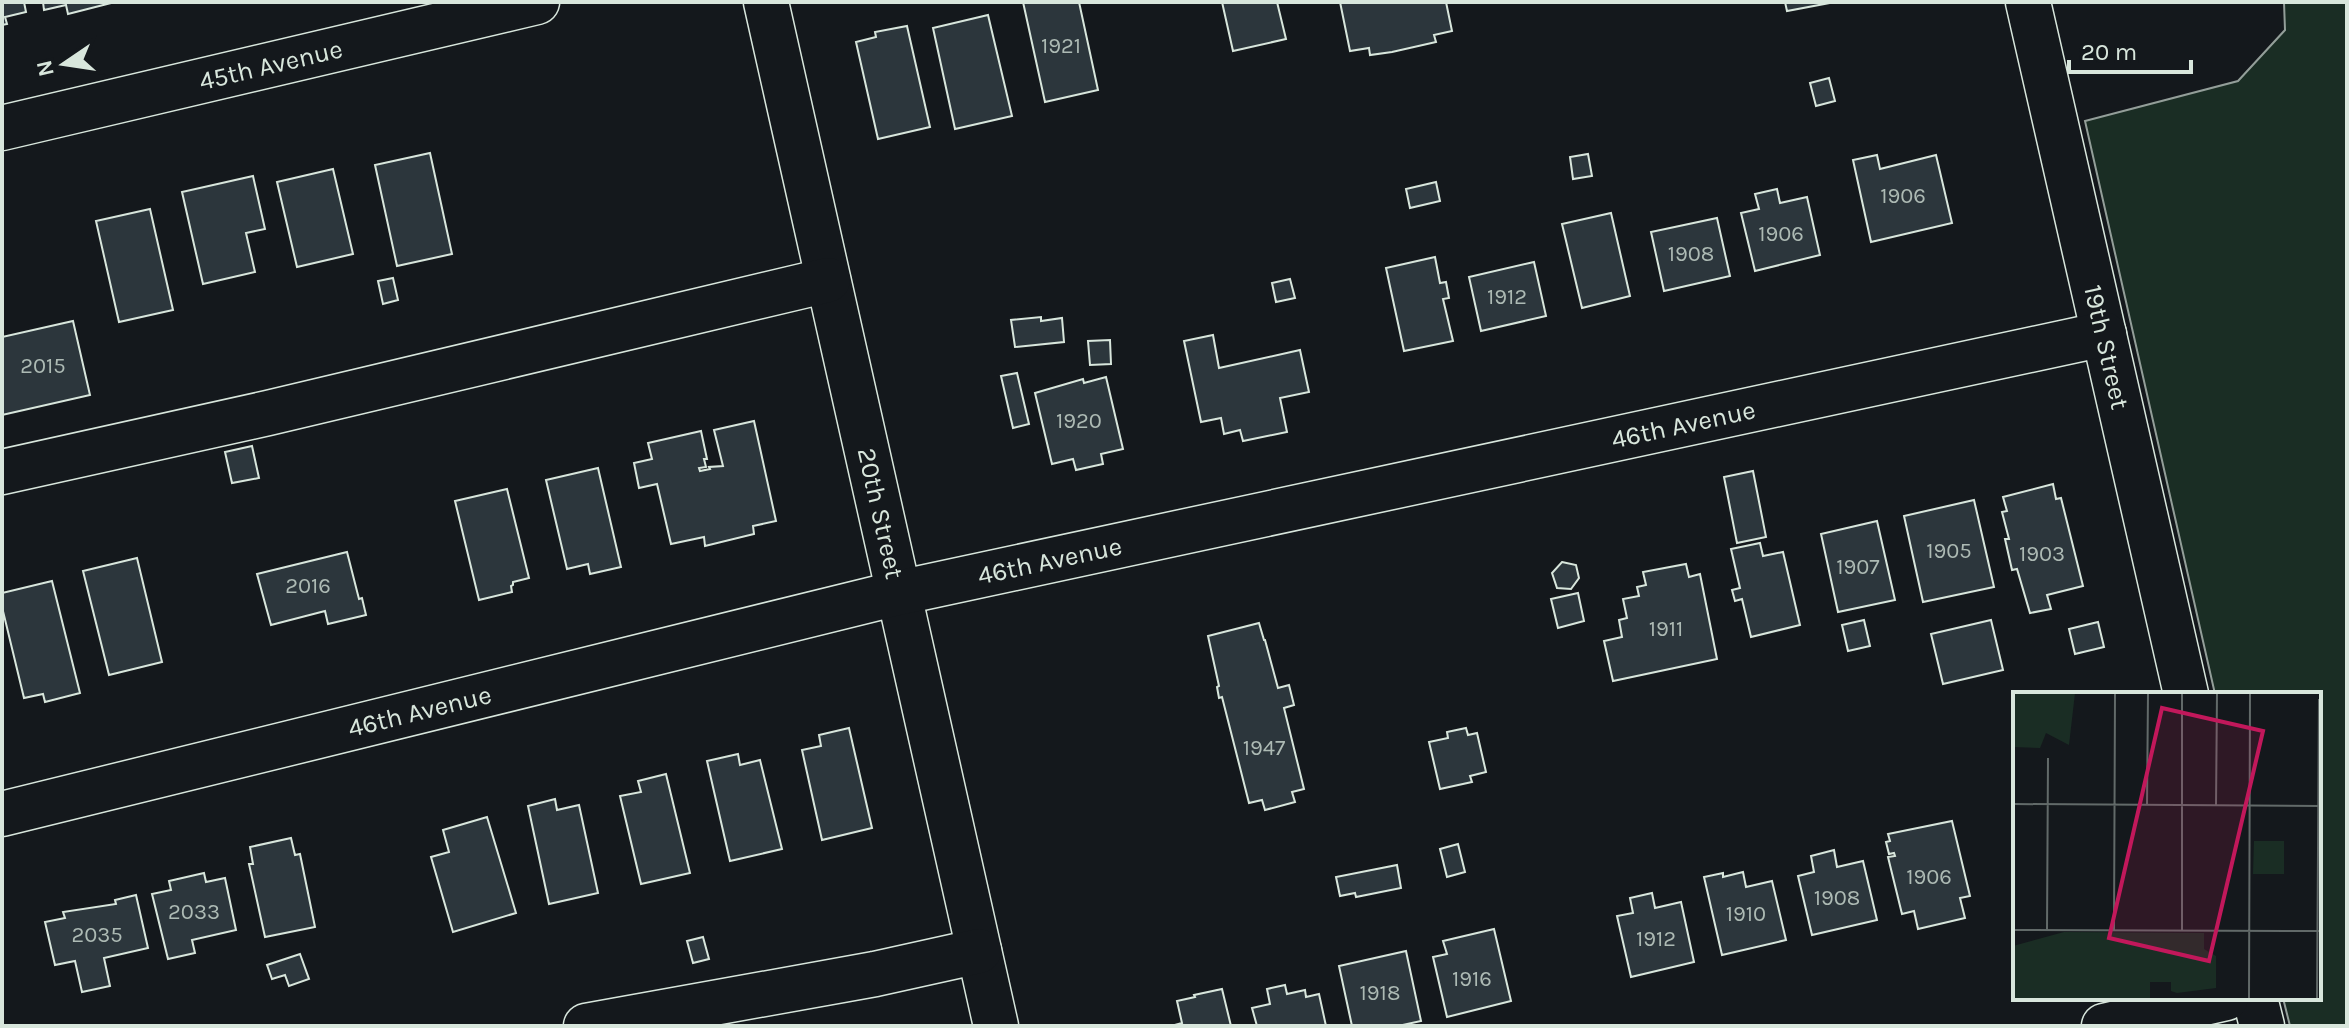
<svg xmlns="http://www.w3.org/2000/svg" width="2349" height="1028" font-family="Karla,sans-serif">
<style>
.green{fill:#1a2d24;stroke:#939e99;stroke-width:2}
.building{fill:#2c363c;stroke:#d8e6dc;stroke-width:2}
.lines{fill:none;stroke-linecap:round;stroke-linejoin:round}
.minor-casing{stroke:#d8e6dc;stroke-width:47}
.minor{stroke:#14181c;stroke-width:44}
.labels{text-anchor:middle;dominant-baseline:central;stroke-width:6;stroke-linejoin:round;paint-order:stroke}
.number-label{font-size:22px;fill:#adbab4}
.street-label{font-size:26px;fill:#d8e6dc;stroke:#14181c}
.inset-road{fill:none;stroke:#626a69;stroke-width:2}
.view{fill:#c2185b;fill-opacity:0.15;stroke:#c2185b;stroke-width:4}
.inset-edge{fill:none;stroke:#d8e6dc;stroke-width:4}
</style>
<rect width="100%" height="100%" fill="#14181c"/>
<polygon class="green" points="2284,2 2347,2 2347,1026 2290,1026 2283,998 2319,998 2319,694 2215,694 2085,121 2238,81 2285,30"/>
<g class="building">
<polygon points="2,2 24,2 26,12 5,17 7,24 2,25"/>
<polygon points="43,2 115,2 68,14 66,5 44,10"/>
<polygon points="1023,2 1079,2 1098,90 1045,102"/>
<polygon points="1222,2 1277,2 1286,39 1233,51"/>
<polygon points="1340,2 1446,2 1452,31 1434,35 1436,42 1392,52 1370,55 1369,48 1350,51"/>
<polygon points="1785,2 1835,2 1787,11"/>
<polygon points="988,15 1012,116 955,129 933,28"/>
<polygon points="907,26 930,127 878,139 856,42 876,37 875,32"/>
<polygon points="1829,78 1835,101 1816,106 1810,83"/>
<polygon points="430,153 452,254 397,266 375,165"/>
<polygon points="1588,154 1592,176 1573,179 1570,157"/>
<polygon points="1877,155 1880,169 1936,155 1952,223 1871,242 1853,160"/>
<polygon points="333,169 353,254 297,267 277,182"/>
<polygon points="253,176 265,229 246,233 255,272 203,284 182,192"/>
<polygon points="1436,182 1440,201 1410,208 1406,189"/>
<polygon points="1777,189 1780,203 1807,197 1820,255 1755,271 1741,213 1759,209 1755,194"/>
<polygon points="150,209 173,310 119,322 96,221"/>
<polygon points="1611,213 1630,296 1582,308 1562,224"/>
<polygon points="1717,218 1730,276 1664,291 1651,232"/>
<polygon points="1435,257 1440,283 1446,282 1449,298 1443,299 1453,341 1404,351 1386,268"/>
<polygon points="1534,262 1546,316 1481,331 1469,277"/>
<polygon points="393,278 398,300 383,304 378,281"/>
<polygon points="1290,279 1295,298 1276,302 1272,283"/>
<polygon points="1041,317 1041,321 1062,318 1064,342 1015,347 1011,320"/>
<polygon points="73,321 90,395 2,415 2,337"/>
<polygon points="1213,335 1219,368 1300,350 1309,392 1280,398 1287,432 1243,441 1240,430 1224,434 1221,418 1201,422 1184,341"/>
<polygon points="1110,340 1111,364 1090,365 1088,341"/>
<polygon points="1017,373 1029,424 1013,428 1001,376"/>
<polygon points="1106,377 1123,449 1101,454 1103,464 1076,470 1073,459 1052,464 1035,393 1083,379 1084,383"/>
<polygon points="754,421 776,521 753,526 754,534 705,546 704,537 671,544 657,484 639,488 634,463 652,459 648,443 701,431 707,459 704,459 706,467 699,468 700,471 710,469 709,467 723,466 714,430"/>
<polygon points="252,446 259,478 232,483 225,452"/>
<polygon points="598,468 621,567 590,574 588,564 567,569 546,480"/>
<polygon points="1753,471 1766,537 1737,543 1724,477"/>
<polygon points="2053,484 2056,499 2061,498 2083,586 2047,595 2051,609 2030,613 2017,569 2012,570 2005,539 2009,539 2002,512 2007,511 2003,497"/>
<polygon points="507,489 529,578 513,582 513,585 511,586 512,592 479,600 455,501"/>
<polygon points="1974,500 1994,587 1923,602 1904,516"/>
<polygon points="1877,521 1895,600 1838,612 1821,534"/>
<polygon points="1760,543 1763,556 1783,552 1800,625 1751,637 1742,599 1735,601 1732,590 1740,588 1731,549"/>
<polygon points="347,552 359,599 362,598 366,615 328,624 325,611 271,625 257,574"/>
<polygon points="137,558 162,662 109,675 83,571"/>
<polygon points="1562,562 1576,565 1579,578 1571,589 1557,588 1552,573"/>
<polygon points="1686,564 1689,577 1700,574 1717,659 1613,681 1604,641 1622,637 1619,620 1627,618 1623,599 1639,596 1637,587 1646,585 1643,572"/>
<polygon points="52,581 80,693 45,702 43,694 24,698 2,607 2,593"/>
<polygon points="1578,593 1584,621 1558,628 1551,599"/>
<polygon points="1864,620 1870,646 1848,651 1842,625"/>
<polygon points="1991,620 2003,670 1943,684 1931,634"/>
<polygon points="2098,622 2104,647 2075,654 2069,629"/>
<polygon points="1259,623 1264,640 1265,640 1278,688 1289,685 1294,705 1284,708 1304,789 1292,792 1295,802 1265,810 1262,800 1249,803 1222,697 1219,698 1217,687 1219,686 1208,636"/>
<polygon points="849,728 872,828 822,840 802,750 821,746 819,735"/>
<polygon points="1466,728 1468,735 1477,733 1486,772 1470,776 1472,782 1440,789 1429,742 1448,738 1447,732"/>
<polygon points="738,754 740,765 760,760 782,849 730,861 707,761"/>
<polygon points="666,774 690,873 641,884 620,796 641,792 638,781"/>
<polygon points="555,799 557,810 579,805 598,893 549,904 528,806"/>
<polygon points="487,817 516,913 453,932 431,857 449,852 443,830"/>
<polygon points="1952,821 1970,896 1960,898 1965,918 1918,929 1914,911 1902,914 1888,857 1895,856 1894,853 1889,854 1886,842 1890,841 1888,834"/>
<polygon points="291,838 295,855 300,854 315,927 265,937 249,864 253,864 250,847"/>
<polygon points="1458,844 1465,872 1447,877 1440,849"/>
<polygon points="1834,850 1837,867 1863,861 1877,920 1812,935 1798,876 1814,872 1811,856"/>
<polygon points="1397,865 1401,888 1356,897 1355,893 1340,896 1336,877"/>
<polygon points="1743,872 1746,887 1772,881 1786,940 1722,955 1704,877 1723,873 1723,877"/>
<polygon points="204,873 206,882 225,878 236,930 192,940 195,953 168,959 152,894 171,890 169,881"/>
<polygon points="1652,893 1655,908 1681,902 1694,962 1631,977 1617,916 1633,913 1630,898"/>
<polygon points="136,895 148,948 104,958 110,986 82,992 75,961 55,965 45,922 65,918 63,912 116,904 115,900"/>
<polygon points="1494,929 1511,1001 1447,1017 1433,957 1447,954 1443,941"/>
<polygon points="703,937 709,959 693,963 687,941"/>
<polygon points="1406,951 1421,1021 1398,1026 1352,1026 1339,966"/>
<polygon points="300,954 309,979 289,986 285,975 272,979 267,965"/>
<polygon points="1285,985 1287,994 1305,990 1306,997 1319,994 1326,1026 1257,1026 1252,1008 1270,1004 1267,989"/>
<polygon points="1222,989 1231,1026 1171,1026 1182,1023 1177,1001 1195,997 1194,995"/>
</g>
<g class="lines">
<defs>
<g id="minor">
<path id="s1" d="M766 2 996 1026"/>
<path id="s2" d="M2028 2 2186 694"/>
<path id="s3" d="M2 128 537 2"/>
<polyline points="2,472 268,413 828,280"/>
<path id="s4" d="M2 814 898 593 2104 334"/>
<polyline points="2255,998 2262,1026"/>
<polyline points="586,1026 875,974 979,951"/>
<polyline points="2104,1026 2226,998"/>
</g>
</defs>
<use href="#minor" class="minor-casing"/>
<use href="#minor" class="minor"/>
</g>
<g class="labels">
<g class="number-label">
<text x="1061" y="46">1921</text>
<text x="1903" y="196">1906</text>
<text x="1781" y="234">1906</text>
<text x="1691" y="254">1908</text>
<text x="1507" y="297">1912</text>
<text x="43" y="366">2015</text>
<text x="1079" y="421">1920</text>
<text x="1949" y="551">1905</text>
<text x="2042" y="554">1903</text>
<text x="1858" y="567">1907</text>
<text x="308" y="586">2016</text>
<text x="1666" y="629">1911</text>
<text x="1264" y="748">1947</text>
<text x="1929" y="877">1906</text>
<text x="1837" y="898">1908</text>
<text x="194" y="912">2033</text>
<text x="1746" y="914">1910</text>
<text x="97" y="935">2035</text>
<text x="1656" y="939">1912</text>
<text x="1472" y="979">1916</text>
<text x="1380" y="993">1918</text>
</g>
<g class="street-label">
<text stroke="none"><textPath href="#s3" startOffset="276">45th Avenue</textPath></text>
<text stroke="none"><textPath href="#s2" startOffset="354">19th Street</textPath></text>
<text stroke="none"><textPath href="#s4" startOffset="1726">46th Avenue</textPath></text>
<text stroke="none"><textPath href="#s1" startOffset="524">20th Street</textPath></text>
<text stroke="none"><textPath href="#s4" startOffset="1078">46th Avenue</textPath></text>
<text stroke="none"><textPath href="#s4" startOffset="430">46th Avenue</textPath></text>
</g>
</g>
<g transform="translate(2013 692)">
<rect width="308" height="308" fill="#14181c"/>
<path d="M0 1H62L56 53 33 41 27 56 0 55ZM241 149H271V182H240ZM51 240 191 241V257L203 264V296L164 301 158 299V290H137V307H0V254Z" fill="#1a2d24"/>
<path class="inset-road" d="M0 112 308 114M134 114 135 1M203 114 204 1M0 238 308 239M34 238 35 66M101 238 102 1M169 238V1M236 307 237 1M304 307 306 7"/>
<path class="view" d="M149 16 250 39 196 269 96 246Z"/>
<rect width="308" height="308" class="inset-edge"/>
</g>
<rect width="2349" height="1028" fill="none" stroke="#d8e6dc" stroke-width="8"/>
<g transform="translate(64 64) rotate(257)" stroke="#14181c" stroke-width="6" paint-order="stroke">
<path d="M0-6L14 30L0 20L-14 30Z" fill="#d8e6dc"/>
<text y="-12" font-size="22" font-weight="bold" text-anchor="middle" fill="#d8e6dc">N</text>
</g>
<path d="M2069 60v12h122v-12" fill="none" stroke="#d8e6dc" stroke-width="4"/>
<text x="2081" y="60" font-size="24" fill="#d8e6dc" stroke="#14181c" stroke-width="6" paint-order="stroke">20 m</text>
</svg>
